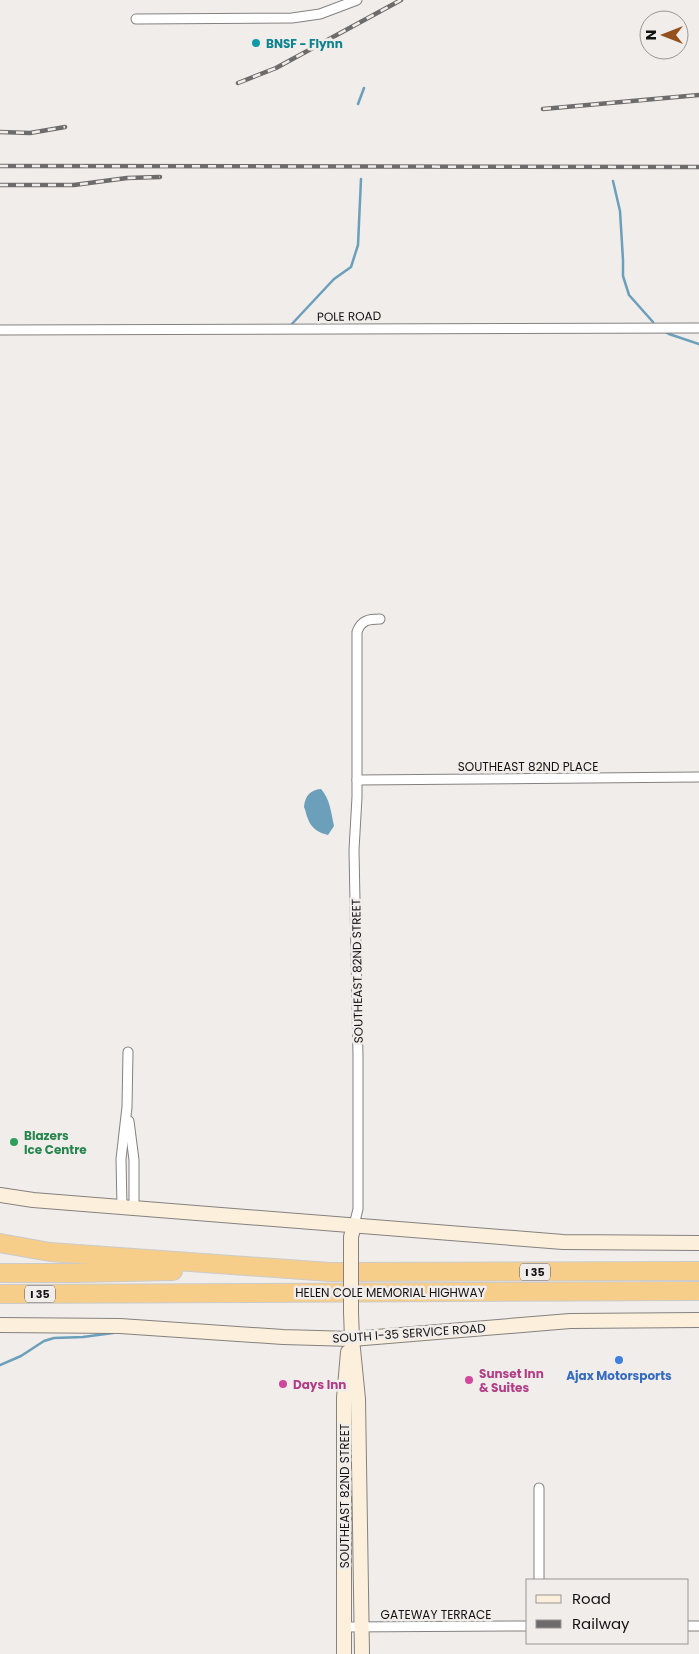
<svg xmlns="http://www.w3.org/2000/svg" width="699" height="1654" font-family="Poppins,sans-serif">
<style>
.water{fill:#6b9fba}
.lines{fill:none;stroke-linecap:round;stroke-linejoin:round}
.stream{stroke:#6b9fba;stroke-width:2.5}
.street-casing{stroke:#84817f;stroke-width:11}
.secondary-casing{stroke:#84817f;stroke-width:16}
.highway-casing{stroke:#cbcbcb;stroke-width:20}
.street{stroke:#fff;stroke-width:9}
.secondary{stroke:#fcf0dc;stroke-width:14}
.highway{stroke:#f6ce89;stroke-width:18}
.rail-casing{stroke:#6e6c6b;stroke-width:4.5}
.rail{stroke:#f1edeb;stroke-width:2.5;stroke-dasharray:8;stroke-linecap:butt}
.secondary-bridge-casing{stroke:#84817f;stroke-width:16;stroke-linecap:butt}
.secondary-bridge{stroke:#fcf0dc;stroke-width:14}
.culture-dot{fill:#0f9aa8;stroke:#f1edeb;stroke-width:2}
.leisure-dot{fill:#2e9e5b;stroke:#f1edeb;stroke-width:2}
.shop-dot{fill:#3f7fe0;stroke:#f1edeb;stroke-width:2}
.hotel-dot{fill:#d1479c;stroke:#f1edeb;stroke-width:2}
.labels{text-anchor:middle;dominant-baseline:central;stroke-width:5;stroke-linejoin:round;paint-order:stroke}
.shield{fill:#f1edeb;stroke:#565352;stroke-width:1}
.shield-label{font-size:11px;font-weight:bold;fill:#131111}
.culture-label{font-size:12px;font-weight:bold;fill:#0d838f;stroke:#f1edeb;text-anchor:start}
.street-label{font-size:12px;fill:#131111;stroke:#f1edeb}
.leisure-label{font-size:12px;font-weight:bold;fill:#27864d;stroke:#f1edeb;text-anchor:start}
.hotel-label{font-size:12px;font-weight:bold;fill:#b23c85;stroke:#f1edeb;text-anchor:start}
.shop-label{font-size:12px;font-weight:bold;fill:#366cbe;stroke:#f1edeb}
</style>
<rect width="100%" height="100%" fill="#f1edeb"/>
<path class="water" d="M321 789C330 799 331 812 334 826L328 835C319 833 311 828 308 819 306 815 306 811 304 807 305 796 310 790 321 789Z"/>
<g class="lines">
<g class="stream">
<polyline points="358,104 364,88"/>
<polyline points="613,181 620,211 623,260 623,276 629,295 653,322"/>
<polyline points="290,326 334,279 351,267 358,245 361,179"/>
<polyline points="663,331 669,334 699,344"/>
<polyline points="0,1365 21,1356 44,1341 54,1338 83,1337 113,1333"/>
</g>
<defs>
<g id="street">
<polyline points="136,19 292,18 320,14 357,0"/>
<polyline points="0,330 699,328"/>
<polyline points="357,780 699,777"/>
<polyline points="129,1121 134,1160 134,1208"/>
<polyline points="122,1207 121,1159 127,1107 128,1052"/>
<path d="M354 1225 358 1209V1056L354 850 357 797V632C361 620 369 619 380 619"/>
<polyline points="539,1488 539,1580"/>
<polyline points="688,1626 699,1626"/>
<polyline points="344,1627 528,1626"/>
</g>
<g id="secondary">
<polyline points="0,1195 33,1200 563,1242 699,1243"/>
<polyline points="351,1252 351,1237 354,1225"/>
<polyline points="351,1312 352,1339 358,1399 362,1654"/>
<polyline points="0,1325 120,1326 283,1337 352,1339 570,1321 699,1320"/>
<polyline points="344,1654 344,1398 348,1352"/>
</g>
<g id="highway">
<polyline points="0,1243 50,1252 330,1272 699,1271"/>
<polyline points="0,1273 76,1273 173,1271"/>
<polyline points="0,1294 699,1291"/>
</g>
</defs>
<use href="#street" class="street-casing"/>
<use href="#secondary" class="secondary-casing"/>
<use href="#highway" class="highway-casing"/>
<use href="#street" class="street"/>
<use href="#secondary" class="secondary"/>
<use href="#highway" class="highway"/>
<defs>
<g id="rail">
<polyline points="238,83 276,68 401,0"/>
<polyline points="543,109 699,95"/>
<polyline points="0,132 30,133 65,127"/>
<polyline points="0,166 699,167"/>
<polyline points="0,185 74,185 127,178 160,177"/>
</g>
</defs>
<use href="#rail" class="rail-casing"/>
<use href="#rail" class="rail"/>
<defs>
<polyline id="secondary-bridge" points="351,1252 351,1312"/>
</defs>
<use href="#secondary-bridge" class="secondary-bridge-casing"/>
<use href="#secondary-bridge" class="secondary-bridge"/>
</g>
<circle class="culture-dot" cx="256" cy="43" r="5"/>
<circle class="leisure-dot" cx="14" cy="1142" r="5"/>
<circle class="shop-dot" cx="619" cy="1360" r="5"/>
<g class="hotel-dot">
<circle cx="469" cy="1380" r="5"/>
<circle cx="283" cy="1384" r="5"/>
</g>
<g class="labels">
<g class="shield">
<rect x="520" y="1263.5" width="30" height="17" rx="4"/>
<rect x="25" y="1285.5" width="30" height="17" rx="4"/>
</g>
<g class="shield-label">
<text x="535" y="1272">I 35</text>
<text x="40" y="1294">I 35</text>
</g>
<g class="culture-label">
<text x="266" y="43">BNSF - Flynn</text>
</g>
<g class="street-label">
<text transform="translate(349 316) rotate(-1)">POLE ROAD</text>
<text x="528" y="766">SOUTHEAST 82ND PLACE</text>
<text transform="translate(357 971) rotate(-91)">SOUTHEAST 82ND STREET</text>
<text x="390" y="1292">HELEN COLE MEMORIAL HIGHWAY</text>
<text transform="translate(409 1333) rotate(-4)">SOUTH I-35 SERVICE ROAD</text>
<text transform="translate(344 1496) rotate(-90)">SOUTHEAST 82ND STREET</text>
<text x="436" y="1614">GATEWAY TERRACE</text>
</g>
<g class="leisure-label">
<text x="24" y="1135">Blazers<tspan x="24" dy="14">Ice Centre</tspan></text>
</g>
<g class="hotel-label">
<text x="479" y="1373">Sunset Inn<tspan x="479" dy="14">&amp; Suites</tspan></text>
<text x="293" y="1384">Days Inn</text>
</g>
<g class="shop-label">
<text x="619" y="1375">Ajax Motorsports</text>
</g>
</g>
<rect x="526" y="1579" width="162" height="65" fill="#f1edeb" stroke="#989594"/>
<rect x="536" y="1595" width="25" height="8" fill="#fcf0dc" stroke="#989594"/>
<text x="572" y="1604" font-size="15" fill="#131111">Road</text>
<rect x="536" y="1620" width="25" height="8" fill="#6e6c6b" stroke="#989594"/>
<text x="572" y="1629" font-size="15" fill="#131111">Railway</text>
<g transform="translate(664 35) rotate(270)"><circle r="24" fill="#f1edeb" stroke="#989594"/>
<path d="M0-4L9 19L0 12L-9 19Z" fill="#93521d"/>
<text y="-8" font-size="14" font-weight="bold" text-anchor="middle" fill="#131111">N</text>
</g>
</svg>
